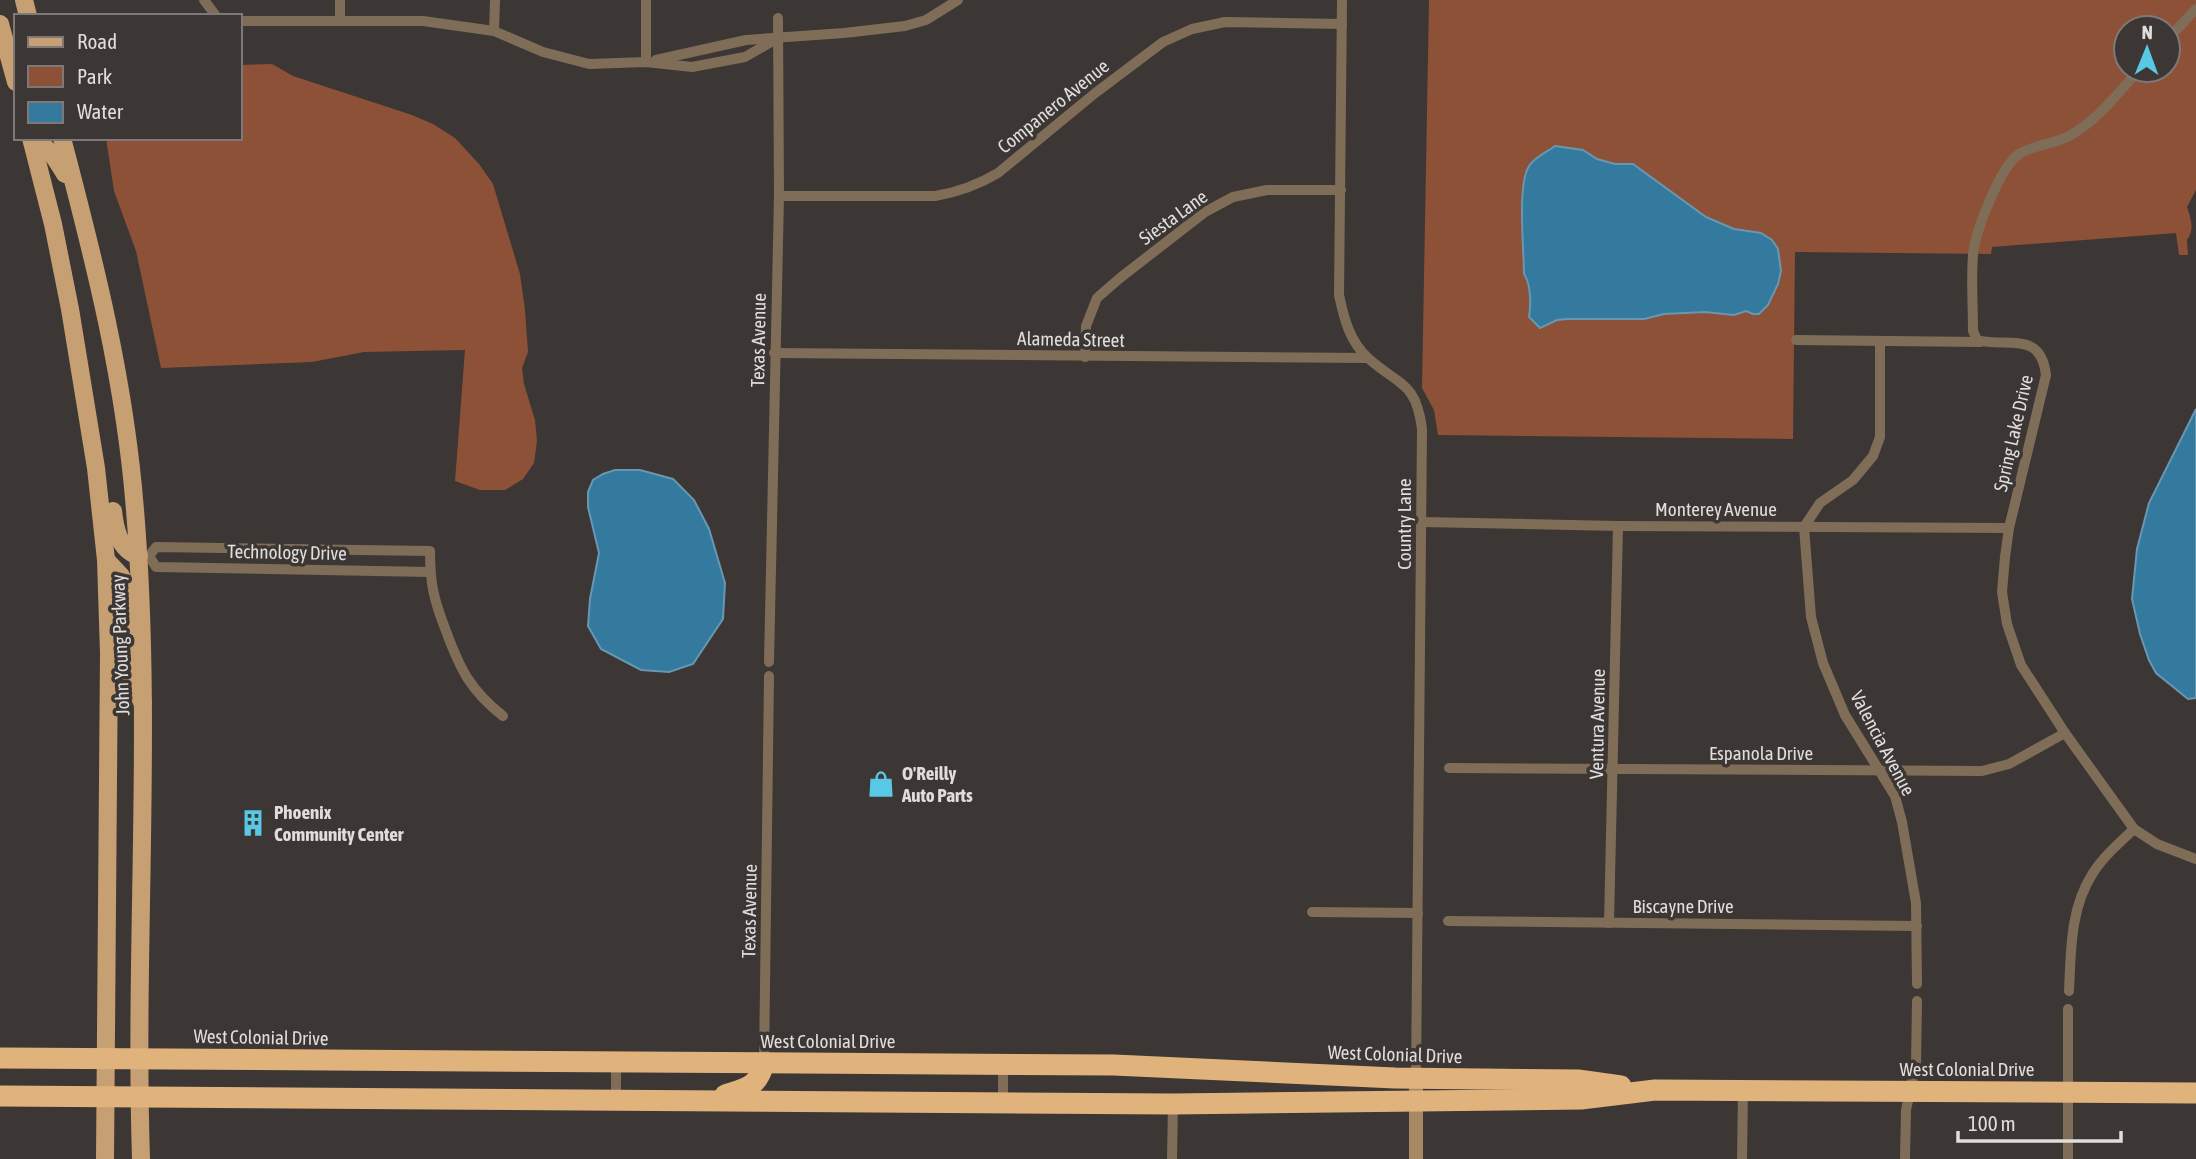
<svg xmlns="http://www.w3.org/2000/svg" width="2196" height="1159" font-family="'Asap Condensed',sans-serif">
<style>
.green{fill:#8c5137;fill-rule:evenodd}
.water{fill:#34799e;stroke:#6897b1;stroke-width:2}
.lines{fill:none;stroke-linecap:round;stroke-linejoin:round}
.street{stroke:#7f6d57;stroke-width:10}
.secondary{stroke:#a78966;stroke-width:14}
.primary{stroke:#c69f72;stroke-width:18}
.highway{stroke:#e1b37c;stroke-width:21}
.labels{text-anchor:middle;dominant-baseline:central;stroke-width:7;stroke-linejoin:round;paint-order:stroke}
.street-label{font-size:19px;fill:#e0dddc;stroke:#3c3734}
.poi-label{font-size:19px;font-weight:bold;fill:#e0dddc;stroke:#3c3734;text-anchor:start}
</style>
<rect width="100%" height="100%" fill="#3c3734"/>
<g class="green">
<path d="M1429 0H2196V190L2187 207C2191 219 2195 229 2187 240L2188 255H2179L2176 233 1992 247 1991 254 1795 252 1793 439 1438 435 1434 410 1422 388ZM2126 28H2168V70H2126Z"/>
<polygon points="272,64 293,76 412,115 433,124 455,138 479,164 493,184 520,274 525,310 528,352 522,368 524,384 535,420 537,441 534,463 523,479 505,490 480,490 455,481 465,350 364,352 312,362 161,368 136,251 114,191 106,138 240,138 240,65"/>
</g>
<g class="water">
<path d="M1555 146 1583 150 1597 159 1615 164H1633L1706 217 1734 229 1761 233 1772 240 1778 249 1781 271 1778 284 1768 305 1759 314H1753L1746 311 1734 315 1705 312 1664 314 1644 319H1567L1557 320 1540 328 1529 317C1531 305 1531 284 1524 274 1524 250 1517 184 1529 166 1535 157 1547 152 1555 146Z"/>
<polygon points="2196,409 2196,698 2188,699 2156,673 2149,660 2140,634 2132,599 2137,549 2149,503"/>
<polygon points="615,470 640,470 673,479 694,500 709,529 725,583 723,619 693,664 669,672 641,670 601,649 588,626 590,599 599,553 588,507 588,492 593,480 603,474"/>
</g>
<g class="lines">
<g class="street">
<polyline points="204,0 216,16"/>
<polyline points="646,0 646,62"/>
<path d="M1342 0 1339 295C1344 319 1350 342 1368 358 1399 386 1416 381 1422 429L1416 1078"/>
<polyline points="340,20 340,0"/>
<polyline points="240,21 423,21 494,31 543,52 589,64 646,62 692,67 745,57 778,38"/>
<polyline points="494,31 495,0"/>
<polyline points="2168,39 2196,9"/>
<polyline points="656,60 746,40 844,33 905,26 926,20 958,0"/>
<path d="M2139 70C2118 93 2097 121 2069 136 2054 144 2033 145 2019 154 2000 167 1975 232 1973 255 1971 280 1973 306 1973 331L1977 340C2007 348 2041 330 2046 375L2009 528 2005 557 2002 592 2007 624 2021 665 2065 733 2134 829 2157 844 2196 859"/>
<path d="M779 196H935C959 192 978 185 998 173L1094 94 1163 42 1192 29 1225 22 1342 24"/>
<polyline points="1796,340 1981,342"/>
<polyline points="1880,341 1880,437 1873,456 1853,480 1820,503 1804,527 1811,617 1823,663 1845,715 1895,796 1902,822 1916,903 1917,984"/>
<polyline points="774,353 1368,358"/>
<polyline points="1085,357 1086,326 1097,298 1120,278 1205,212 1233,197 1267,190 1341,190"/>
<polyline points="1422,522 1618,526 2009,528"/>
<path d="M149 556 156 547 430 551C430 585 434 600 446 631 460 669 470 690 503 716"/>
<polyline points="149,556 156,567 430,572"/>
<polyline points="769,662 779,196 778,18"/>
<polyline points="1449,768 1982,771 2009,764 2065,733"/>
<polyline points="1312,912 1418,913"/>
<polyline points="1448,921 1917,926"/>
<polyline points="1609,923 1618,526"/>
<path d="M2069 991C2071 951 2070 908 2093 873 2103 857 2119 843 2134 829"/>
<polyline points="764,1063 769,676"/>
<polyline points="616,1100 616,1062"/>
<polyline points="1003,1103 1003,1064"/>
<polyline points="1172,1159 1173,1104"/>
<polyline points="1742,1159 1743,1090"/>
<polyline points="1905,1159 1906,1110 1916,1064 1917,1001"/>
<polyline points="2068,1159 2068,1009"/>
</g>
<polyline class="secondary" points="1416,1078 1416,1159"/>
<g class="primary">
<polyline points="24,0 28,16"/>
<polyline points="0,24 16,82"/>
<polyline points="31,138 53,224 70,309 96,468 106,560 109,653 105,1159"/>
<path d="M62 138C95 263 125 381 135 510 153 726 134 943 141 1159"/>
<path d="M32 141C51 148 55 158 65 174"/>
<path d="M113 511C115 529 119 550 139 556"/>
<polyline points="106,560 121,576 127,588 129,604 130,683 143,703"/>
</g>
<g class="highway">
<polyline points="0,1058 1114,1065 1395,1078 1578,1080 1621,1086"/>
<path d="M725 1095C747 1088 758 1087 764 1063"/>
<polyline points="0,1096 1173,1104 1581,1099 1655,1090 2196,1093"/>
</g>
</g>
<defs>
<symbol id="shop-bare" viewBox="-9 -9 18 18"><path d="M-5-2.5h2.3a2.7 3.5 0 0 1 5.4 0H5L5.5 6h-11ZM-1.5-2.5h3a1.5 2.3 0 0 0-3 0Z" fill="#59c8e4" stroke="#3c3734" stroke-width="2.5" paint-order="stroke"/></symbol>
<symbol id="building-bare" viewBox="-9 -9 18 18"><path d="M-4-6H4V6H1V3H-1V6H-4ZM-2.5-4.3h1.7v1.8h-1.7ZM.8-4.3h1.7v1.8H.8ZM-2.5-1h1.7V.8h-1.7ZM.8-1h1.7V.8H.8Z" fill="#59c8e4" stroke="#3c3734" stroke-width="2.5" paint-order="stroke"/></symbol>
</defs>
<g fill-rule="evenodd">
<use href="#shop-bare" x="862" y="765" width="38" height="38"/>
<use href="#building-bare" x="234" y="804" width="38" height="38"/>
</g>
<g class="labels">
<g class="street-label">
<text transform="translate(1053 106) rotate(-39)">Companero Avenue</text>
<text transform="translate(1173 217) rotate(-36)">Siesta Lane</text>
<text transform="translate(1071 339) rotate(1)">Alameda Street</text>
<text transform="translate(758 340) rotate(-89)">Texas Avenue</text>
<text transform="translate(2013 433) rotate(-77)">Spring Lake Drive</text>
<text x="1716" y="509">Monterey Avenue</text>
<text transform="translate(1404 524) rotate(-90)">Country Lane</text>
<text transform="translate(287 552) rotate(1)">Technology Drive</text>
<text transform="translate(120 645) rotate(-92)">John Young Parkway</text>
<text transform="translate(1597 724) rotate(-89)">Ventura Avenue</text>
<text transform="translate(1883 743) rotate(62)">Valencia Avenue</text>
<text x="1761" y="753">Espanola Drive</text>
<text x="1683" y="906">Biscayne Drive</text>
<text transform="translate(749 911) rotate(-89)">Texas Avenue</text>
<text transform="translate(261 1037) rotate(1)">West Colonial Drive</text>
<text x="828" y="1041">West Colonial Drive</text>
<text transform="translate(1395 1054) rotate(2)">West Colonial Drive</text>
<text x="1967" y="1069">West Colonial Drive</text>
</g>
<g class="poi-label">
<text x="902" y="773">O'Reilly<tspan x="902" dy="22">Auto Parts</tspan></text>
<text x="274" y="812">Phoenix<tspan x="274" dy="22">Community Center</tspan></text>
</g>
</g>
<rect x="14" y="14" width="228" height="126" fill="#3c3734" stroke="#7e7977" stroke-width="2"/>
<rect x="28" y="37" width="35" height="10" fill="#c69f72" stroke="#7e7977" stroke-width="2"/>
<text x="77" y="49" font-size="21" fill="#e0dddc">Road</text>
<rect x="28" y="66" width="35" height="21" fill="#8c5137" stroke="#7e7977" stroke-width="2"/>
<text x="77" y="84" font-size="21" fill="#e0dddc">Park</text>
<rect x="28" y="102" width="35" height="21" fill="#34799e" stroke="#7e7977" stroke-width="2"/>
<text x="77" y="119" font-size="21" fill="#e0dddc">Water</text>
<g transform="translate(2147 49) rotate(1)"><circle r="33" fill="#3c3734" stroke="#7e7977" stroke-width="2"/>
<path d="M0-5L12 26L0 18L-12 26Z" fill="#59c8e4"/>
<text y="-10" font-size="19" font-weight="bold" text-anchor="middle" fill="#e0dddc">N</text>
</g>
<path d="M1958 1131v10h163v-10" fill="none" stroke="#e0dddc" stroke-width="3.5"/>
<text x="1968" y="1131" font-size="21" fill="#e0dddc" stroke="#3c3734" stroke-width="5" paint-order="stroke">100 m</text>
</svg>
